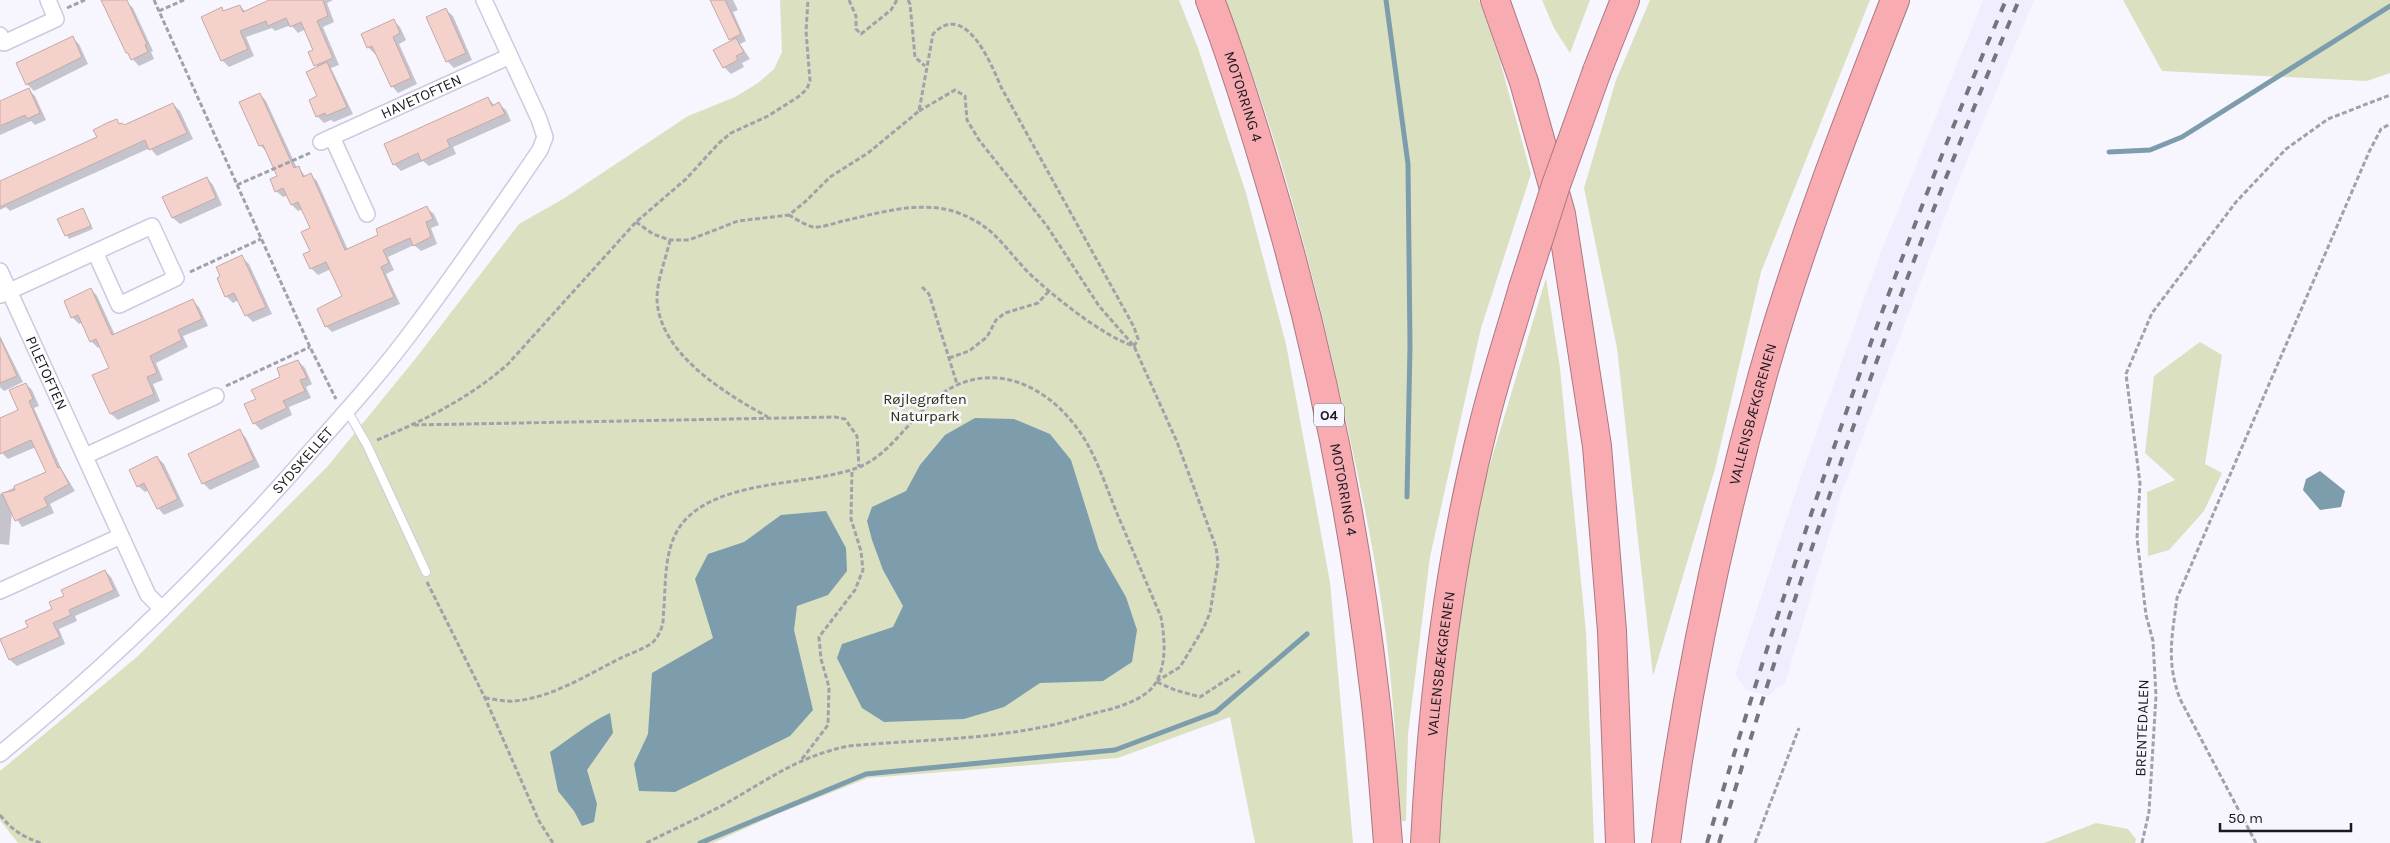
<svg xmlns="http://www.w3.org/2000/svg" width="2390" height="843" font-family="Karla,sans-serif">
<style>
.built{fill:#f0edff}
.green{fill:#dbe0c1}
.water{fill:#7d9dac}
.shadow{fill:#0003}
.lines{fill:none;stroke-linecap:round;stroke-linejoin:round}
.stream{stroke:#7d9dac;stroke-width:5}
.building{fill:#f5d1cc;stroke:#c4aaa7}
.lane-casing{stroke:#cdcae0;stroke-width:10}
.street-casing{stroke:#cdcae0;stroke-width:18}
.highway-casing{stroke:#ab787f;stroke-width:30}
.path{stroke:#a2a1a9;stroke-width:3;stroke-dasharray:5 2.5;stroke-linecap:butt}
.lane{stroke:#fff;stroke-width:8}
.street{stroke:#fff;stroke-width:15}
.highway{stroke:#f9abb2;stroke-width:28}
.rail{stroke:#76757d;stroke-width:4;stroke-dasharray:9 9;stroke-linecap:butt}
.highway-bridge-casing{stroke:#ab787f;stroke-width:30;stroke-linecap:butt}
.highway-bridge{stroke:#f9abb2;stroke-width:28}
.labels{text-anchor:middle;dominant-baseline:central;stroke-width:5;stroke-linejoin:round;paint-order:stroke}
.shield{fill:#f7f6ff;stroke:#5c5b63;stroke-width:1}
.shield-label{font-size:14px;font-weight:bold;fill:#1a1920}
.street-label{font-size:15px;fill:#1a1920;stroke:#f7f6ff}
.park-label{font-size:15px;fill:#2b2f07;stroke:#f7f6ff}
</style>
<rect width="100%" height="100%" fill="#f7f6ff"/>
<polygon class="built" points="1983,0 2034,0 1957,185 1841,495 1785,683 1768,696 1746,690 1735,675 1802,473 1879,257"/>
<g class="green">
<polygon points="780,0 1179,0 1198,48 1246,193 1286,344 1330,582 1353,843 1255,843 1230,717 1118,758 868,778 775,815 713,843 18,843 0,820 0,771 138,656 327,467 416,358 519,224 563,199 688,116 735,97 758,83 774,69 782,52"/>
<path d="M1225 0H1479L1499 57 1531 174 1481 328 1430 557 1408 734 1406 821H1399C1397 778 1396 736 1392 694 1384 594 1363 496 1341 398 1311 263 1276 129 1225 0Z"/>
<polygon points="1542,0 1590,0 1570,53 1554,28"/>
<polygon points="1650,0 1870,0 1761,272 1715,469 1653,676 1617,348 1584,188 1616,80"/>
<polygon points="2123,0 2390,0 2390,73 2367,81 2162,71"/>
<polygon points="1546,278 1560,368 1586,632 1594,843 1434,843 1468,537"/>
<polygon points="2200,342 2222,355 2205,464 2222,473 2204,511 2169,550 2148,556 2147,492 2175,480 2145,453 2154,376"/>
<polygon points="2096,823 2128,829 2136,839 2135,843 2044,843"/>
</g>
<g class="water">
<polygon points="975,418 1014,419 1050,434 1071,460 1099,550 1126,597 1137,630 1132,662 1103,681 1040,683 1004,707 964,719 884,722 862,708 837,658 842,644 893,627 903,606 883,570 872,540 867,521 872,507 906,491 920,465 945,435"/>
<polygon points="2320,471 2345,491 2341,507 2320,510 2303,490 2306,479"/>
<polygon points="826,511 846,548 847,571 828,595 797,606 794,630 813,710 790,736 675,792 639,791 634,764 648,734 652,673 713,638 695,579 708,554 744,542 781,515"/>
<path d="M610 713 613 733 587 770 597 804 594 822 582 826 574 811 558 791 550 752C570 739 588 723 610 713Z"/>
</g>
<g class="shadow">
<polygon points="109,0 124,0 133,8 153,51 151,52 154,59 139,66 127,53"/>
<polygon points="272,0 333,0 327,3 334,22 323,27 339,65 331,68 353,114 334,122 331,120 324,123 317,116 310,101 319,97 318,68 310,53 315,51 306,29 298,33 291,25 275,31 272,28 246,37 254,56 229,67 222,60 222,9 224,12 240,6 246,12"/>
<polygon points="711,0 733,0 738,10 733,12 746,41 740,44 750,59 742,63 744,67 731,74 724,67 732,41"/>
<polygon points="446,10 453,16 472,60 454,68 447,61"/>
<polygon points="393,20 400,27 406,40 399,44 417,84 398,93 392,86 377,53 375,54 368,47"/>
<polygon points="72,38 79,44 88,64 34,91 27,84 18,64"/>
<polygon points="29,90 35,96 46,120 35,125 31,121 0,135 0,102"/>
<polygon points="260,94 266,101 297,168 298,167 306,177 310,175 317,181 348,250 380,235 427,208 434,214 439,225 431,228 437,244 421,251 414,245 388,257 394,270 386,274 400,304 332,332 326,326 343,296 331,269 318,275 311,268 312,229 303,209 298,211 292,205 288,195 283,197 276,191 278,177 267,152 260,145"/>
<polygon points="488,98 495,106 499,104 506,110 511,121 453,147 456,154 429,166 423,161 401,171 394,164"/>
<polygon points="173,104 180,111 193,139 157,156 150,148 10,211 6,207 0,210 0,182 98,138 116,121 124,126"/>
<polygon points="207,178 213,185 222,205 180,224 173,218 164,198"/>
<polygon points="83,210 93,229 69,239 59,220"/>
<polygon points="242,257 249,264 272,314 253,322 246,315 239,300 233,303 226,296"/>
<polygon points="91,289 97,296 115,335 193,301 199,307 208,326 183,336 188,347 156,363 163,380 153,384 160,401 118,420 111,414 94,376 110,368 101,346 98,348 91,341 83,322 79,324 72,317"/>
<polygon points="0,336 23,382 4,391 0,387"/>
<polygon points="298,361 305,368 312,384 306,387 311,398 289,407 292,415 261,430 254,423 257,400"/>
<polygon points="26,384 32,390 39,406 34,408 62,470 75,491 50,504 54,513 22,527 12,512 9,545 0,544 0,494 47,473 36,447 8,459 0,451 0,419 19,411"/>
<polygon points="240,431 246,438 260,467 210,490 203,483 189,454"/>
<polygon points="157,457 164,464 184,506 164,515 158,508 149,490 145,492 138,486"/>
<polygon points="105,571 111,577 120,596 75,616 77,621 59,629 65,644 17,666 10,660 2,640 29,628"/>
</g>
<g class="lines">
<g class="stream">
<polyline points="1386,0 1408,164 1410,346 1407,497"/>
<polyline points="2109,152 2150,150 2182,137 2390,6"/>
<polyline points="700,843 866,774 1115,750 1216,712 1307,634"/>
</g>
</g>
<g class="building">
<polygon points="101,0 127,0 147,44 145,45 148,52 131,60 128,53 126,53"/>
<polygon points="269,0 323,0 328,16 317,21 333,58 314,66 308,52 313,50 301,22 290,27 286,18 268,26 266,21 240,31 248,49 221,61 201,17 222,7 223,11 240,5 243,12"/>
<polygon points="710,0 725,0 741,34 729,40"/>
<polygon points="446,8 466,53 446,62 426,17"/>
<polygon points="394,19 400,33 393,37 411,78 391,87 372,46 367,48 361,34"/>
<polygon points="73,36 82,57 26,85 16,63"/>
<polygon points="736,38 744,52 736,56 738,60 723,68 713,50"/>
<polygon points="327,62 347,107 326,116 325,113 316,117 309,100 317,96 306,72"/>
<polygon points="29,88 40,113 27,119 25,115 0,126 0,101"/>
<polygon points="260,93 294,168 299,166 303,177 311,173 345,250 378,235 376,229 427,206 433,219 426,222 431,237 413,246 410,238 383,250 389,263 381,267 394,297 325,327 317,309 342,296 326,262 310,269 303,254 310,251 301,232 310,228 298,202 291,205 283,188 275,192 270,179 277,176 263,145 259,146 239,102"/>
<polygon points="488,97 492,106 499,102 505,114 447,140 450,147 421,161 418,153 393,165 384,144"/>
<polygon points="173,103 187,133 149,150 145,140 0,207 0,181 97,137 93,130 109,122 117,119 119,124 122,123 124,125"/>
<polygon points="207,177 216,198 172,218 162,197"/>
<polygon points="83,208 91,226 65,236 57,219"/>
<polygon points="242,255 266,307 245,316 234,293 225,297 217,278 220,276 216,267"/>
<polygon points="91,288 112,335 193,299 202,319 178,330 182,340 150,356 157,373 147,377 154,394 110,414 92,375 109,368 96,339 90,342 78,315 71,318 64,301"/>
<polygon points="0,338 17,376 0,383"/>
<polygon points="298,360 307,378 300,380 305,391 283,401 287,408 253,424 244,404 256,399 251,390 280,377 277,368"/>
<polygon points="26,383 33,399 29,401 58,468 60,467 69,484 44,498 48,506 15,521 2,493 15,490 14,486 46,472 31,440 0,454 0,418 18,410 9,390"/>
<polygon points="240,429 254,460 202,484 188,454"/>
<polygon points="157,456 178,499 157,509 144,483 137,487 129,470"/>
<polygon points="105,570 114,590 69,610 71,615 53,623 60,637 9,660 0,639 28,627 25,621 52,609 49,602 64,596 61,590"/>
</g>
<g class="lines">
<defs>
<polyline id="lane" points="347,410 367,445 426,572"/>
<g id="street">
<polyline points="0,35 4,43 56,19 48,0"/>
<polyline points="332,137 367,214"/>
<path id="s1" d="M321 142 510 56"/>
<path id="s2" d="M0 271 148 595 162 609"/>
<polyline points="1,295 95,252 119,305 176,278 152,226 95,252"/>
<polyline points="85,456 216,396"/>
<polyline points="0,591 121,536"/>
<path id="s3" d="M0 754C115 660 221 555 318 443 351 406 385 368 415 327 458 270 499 210 540 150L545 137 539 119 484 0"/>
</g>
<g id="highway">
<path id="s4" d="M1210 0C1231 55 1249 112 1266 169 1318 341 1354 517 1375 696 1381 745 1384 794 1388 843"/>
<polyline points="1495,0 1524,82 1561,214 1597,446 1612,631 1620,843"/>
<polyline points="1597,71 1625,0"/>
<path id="s5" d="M1425 843C1432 702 1449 560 1484 423 1495 378 1510 333 1523 288"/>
<path id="s6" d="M1666 843C1687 684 1720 528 1763 374 1799 247 1847 123 1895 0"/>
</g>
</defs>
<use href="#lane" class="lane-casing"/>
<use href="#street" class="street-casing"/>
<use href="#highway" class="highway-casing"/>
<g class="path">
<polyline points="154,0 310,347 336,399"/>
<polyline points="849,0 856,16 856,29 861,34 891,10 897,0"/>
<polyline points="908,0 910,4 915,57 925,66"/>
<polyline points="67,8 85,0"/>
<polyline points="159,11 184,0"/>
<polyline points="919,111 955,90 965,96 967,120 979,140 1047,226 1099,306 1134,346 1177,442 1216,547 1218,563 1210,613 1203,629 1180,667 1157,681"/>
<polyline points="237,185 310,153"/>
<path d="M636 222 653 234 670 240H689L738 221 789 215 806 201 830 177 868 153 919 111 933 34C965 0 991 63 1001 87L1134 327 1138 339 1134 346C1105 338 1046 291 1025 269 1001 243 992 225 956 212 919 200 879 213 843 221 835 223 821 228 813 227 805 225 796 219 789 215"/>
<path d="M670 240C666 259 657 279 657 299 659 354 726 394 768 417"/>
<polyline points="190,272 261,239"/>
<polyline points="922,287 929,294 957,384"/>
<polyline points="949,358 969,351 987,337 996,320 1005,313 1038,303 1050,290"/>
<polyline points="226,386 310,347"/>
<polyline points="414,425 835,417 845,419 857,436 859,467"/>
<path d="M377 440C423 421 470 398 508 364L636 222 686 179 719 143 731 133 768 116 798 97 807 89 810 81 806 31 808 0"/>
<polyline points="427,582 485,698 539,821 553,843"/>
<polyline points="1157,682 1175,690 1200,697 1240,671"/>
<path d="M485 698C494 699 505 702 514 701 551 698 585 676 617 660 628 654 642 650 652 643 656 640 661 631 662 626 664 620 663 613 664 607 666 577 664 542 686 519 725 479 807 486 857 468 898 452 916 403 957 385 1011 361 1064 400 1089 447 1101 469 1109 495 1119 518 1133 551 1147 584 1161 617 1165 639 1168 672 1150 690 1135 704 1111 709 1091 714 1075 719 1059 724 1043 727 980 740 913 740 849 746 799 756 769 779 725 804 699 818 672 830 646 843"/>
<polyline points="802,759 828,725 829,687 821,659 819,637 855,590 863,570 861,551 851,519 852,470"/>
<path d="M0 815C12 830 23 837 41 843"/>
<polyline points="1755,843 1799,728"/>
<polyline points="2142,843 2149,812 2156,696 2153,641 2146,615 2137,538 2140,483 2126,374 2152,313 2236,202 2286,149 2328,119 2390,95"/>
<path d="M2256 843 2180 699C2166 661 2172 637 2177 598L2369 152 2381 129 2390 124"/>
</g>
<use href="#lane" class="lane"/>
<use href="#street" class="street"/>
<use href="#highway" class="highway"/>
<g class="rail">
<path d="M1707 843C1793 557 1888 274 2006 0"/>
<path d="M1719 843C1804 557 1901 275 2019 0"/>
</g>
<defs>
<polyline id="highway-bridge" points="1523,288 1556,185 1597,71"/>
</defs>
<use href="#highway-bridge" class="highway-bridge-casing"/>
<use href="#highway-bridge" class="highway-bridge"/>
</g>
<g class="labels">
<rect class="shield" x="1314" y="403.5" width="30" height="23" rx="4"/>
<g class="shield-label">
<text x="1329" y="415">O4</text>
</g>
<g class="street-label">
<text stroke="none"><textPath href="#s1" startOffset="110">HAVETOFTEN</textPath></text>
<text stroke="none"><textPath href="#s4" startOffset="102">MOTORRING 4</textPath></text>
<text stroke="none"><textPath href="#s2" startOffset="112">PILETOFTEN</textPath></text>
<text stroke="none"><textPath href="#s6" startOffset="438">VALLENSBÆKGRENEN</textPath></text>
<text stroke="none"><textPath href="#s3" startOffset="422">SYDSKELLET</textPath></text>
<text stroke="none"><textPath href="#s4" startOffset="508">MOTORRING 4</textPath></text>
<text stroke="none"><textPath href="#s5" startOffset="180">VALLENSBÆKGRENEN</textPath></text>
<text transform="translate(2142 728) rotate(-88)">BRENTEDALEN</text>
</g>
<g class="park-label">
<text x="925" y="399">Røjlegrøften<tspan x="925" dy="17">Naturpark</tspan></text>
</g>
</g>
<path d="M2220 823v8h131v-8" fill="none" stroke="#1a1920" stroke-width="2.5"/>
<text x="2228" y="823" font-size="15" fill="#1a1920" stroke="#f7f6ff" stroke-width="4" paint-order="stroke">50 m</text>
</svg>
